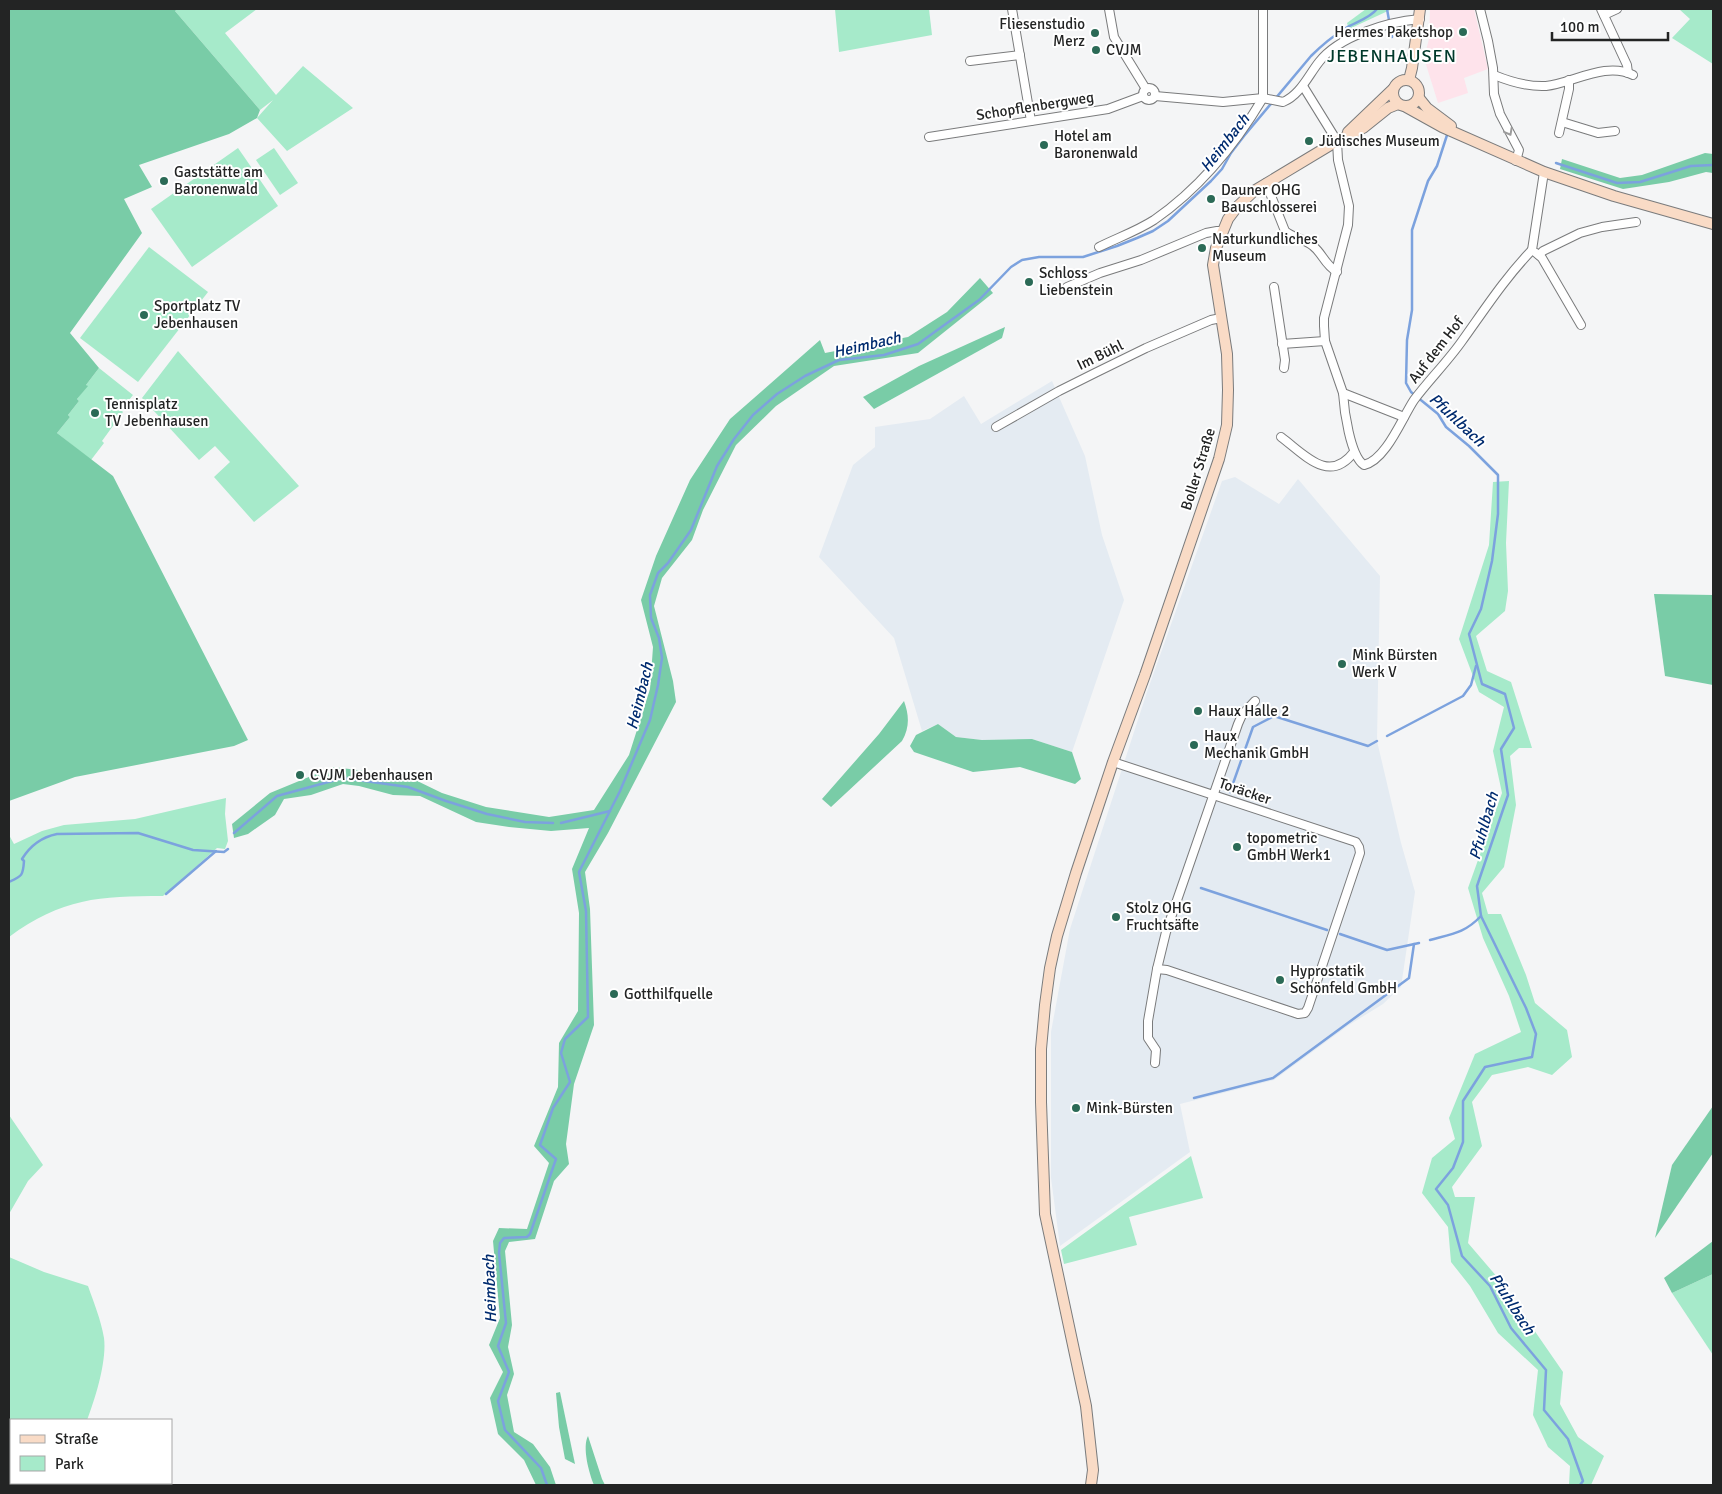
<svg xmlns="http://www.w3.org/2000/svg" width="1722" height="1494" font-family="Signika,sans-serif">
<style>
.commercial{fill:#fee3eb}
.built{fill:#e4ebf2}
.green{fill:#a6eaca}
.forest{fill:#79cca7}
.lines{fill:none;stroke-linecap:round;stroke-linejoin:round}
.stream{stroke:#7ca2de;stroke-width:2.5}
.street-casing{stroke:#7a7b7c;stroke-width:10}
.secondary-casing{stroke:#7a7b7c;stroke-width:12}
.street{stroke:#fff;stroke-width:8}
.secondary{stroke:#f9dbc6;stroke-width:10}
.oneway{stroke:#9c9c9c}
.poi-dot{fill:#2b6a56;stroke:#fff;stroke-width:2}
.labels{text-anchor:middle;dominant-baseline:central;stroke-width:4;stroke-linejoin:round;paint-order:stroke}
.poi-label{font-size:15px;fill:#232424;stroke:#fff;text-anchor:start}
.street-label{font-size:15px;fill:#232424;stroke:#fff}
.water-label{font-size:16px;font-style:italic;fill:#002b6f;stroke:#fff}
.quarter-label{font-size:18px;letter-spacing:1px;fill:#01392b;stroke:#fff}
</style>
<rect width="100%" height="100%" fill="#f4f5f6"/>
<polygon class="commercial" points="1430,9 1474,9 1488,69 1464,78 1468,93 1438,103 1424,58 1429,39"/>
<g class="built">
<polygon points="1052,381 1085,456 1102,535 1124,600 1072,752 1032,739 982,740 956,737 938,724 922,731 894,638 819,557 853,465 875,447 875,427 930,419 964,396 981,424"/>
<polygon points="1235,477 1279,504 1298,479 1380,576 1377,741 1401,843 1415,892 1401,987 1383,1004 1349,1025 1274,1080 1180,1104 1190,1152 1060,1246 1051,1178 1051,1032 1070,929 1147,692 1222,481"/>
</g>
<g class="green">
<polygon points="178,9 257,9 225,33 276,95 303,66 353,108 287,151 257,118 273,100 260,110 175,11"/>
<polygon points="835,9 929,9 932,35 839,52"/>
<polygon points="1366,9 1390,10 1349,29 1347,23"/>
<polygon points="1679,9 1713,9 1713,64 1672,38 1690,19"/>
<polygon points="238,148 278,206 192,267 151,209"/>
<polygon points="274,148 298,183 280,195 256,160"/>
<polygon points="149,247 208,292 138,382 80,338"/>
<polygon points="178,351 299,486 254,522 214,477 230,462 215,446 199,460 142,398"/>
<polygon points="99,368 133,395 121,410 123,412 102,441 104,443 91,460 57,433 70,417 68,415 79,401 77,399 87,386 86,385"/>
<polygon points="1509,481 1506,543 1508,591 1505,611 1476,636 1487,671 1511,682 1532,748 1519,748 1510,756 1516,805 1504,867 1482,893 1488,914 1501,914 1526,975 1535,1003 1567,1030 1572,1057 1552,1075 1528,1067 1492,1075 1472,1102 1482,1146 1452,1187 1455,1197 1475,1197 1468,1243 1498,1278 1563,1372 1560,1404 1578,1437 1604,1456 1591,1485 1569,1485 1570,1466 1548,1447 1533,1415 1538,1370 1498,1333 1470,1286 1451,1262 1448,1227 1422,1193 1432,1158 1455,1139 1449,1118 1475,1054 1521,1032 1509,996 1483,938 1468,888 1502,793 1493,751 1504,707 1479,692 1459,639 1489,545 1493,482"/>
<path d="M226 798 225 814 228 841 225 849 217 848 163 896C99 896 62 898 9 937V835L14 844 42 831 64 825 135 819Z"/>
<polygon points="9,1115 43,1165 28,1181 9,1214"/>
<polygon points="1191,1156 1203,1198 1129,1217 1137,1245 1064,1264 1061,1250"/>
<path d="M9 1257 44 1272 88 1286C94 1303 101 1320 104 1338 107 1361 95 1399 87 1420H11V1466L9 1465Z"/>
<polygon points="1713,1274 1713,1355 1672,1293"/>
</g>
<g class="forest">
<polygon points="9,9 178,9 175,11 260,110 257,118 229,134 139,165 152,187 124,199 142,233 70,333 99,368 86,385 88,386 77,399 79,401 68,415 70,417 57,433 113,476 248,740 234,746 75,777 9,801"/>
<polygon points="1705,153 1713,154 1713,173 1706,172 1669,182 1623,189 1560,169 1562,159 1620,178 1642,175"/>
<polygon points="980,278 993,293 918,353 834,366 776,406 736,445 703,510 692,540 662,578 654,606 673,681 676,702 608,833 585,872 590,909 594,1025 574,1084 566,1144 569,1164 554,1181 535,1239 509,1242 505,1251 512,1325 508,1347 514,1374 507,1395 514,1432 533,1444 550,1467 556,1485 536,1485 524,1460 498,1434 490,1398 503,1372 489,1345 500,1318 493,1241 499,1228 527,1229 549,1163 534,1146 558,1087 559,1043 578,1011 579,913 572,869 589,828 551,831 509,827 476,822 420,796 393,795 359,786 343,784 311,795 284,799 275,815 248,834 234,838 232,824 270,793 333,767 407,776 442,793 486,807 549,817 594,810 629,755 650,689 653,647 641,600 656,556 690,480 730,419 820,340 825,353 908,337 947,312"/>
<polygon points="1005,327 1002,338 874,409 863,397 919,366"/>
<polygon points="1654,594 1713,595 1713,685 1665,676"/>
<path d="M904 701C909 715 910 727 902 741L831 807 822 799 879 734Z"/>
<polygon points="938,724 956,737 982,740 1032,739 1072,752 1081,779 1075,784 1020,767 973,772 914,752 910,746 916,735"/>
<polygon points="1713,1106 1713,1153 1655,1238 1672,1165"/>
<polygon points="1713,1241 1713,1274 1672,1293 1664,1278"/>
<polygon points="560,1392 575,1464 565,1459 559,1427 556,1393"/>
<path d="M588 1436 602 1479 605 1485H594C589 1473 582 1447 588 1436Z"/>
</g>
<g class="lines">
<g class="stream">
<polyline points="1387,9 1392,37"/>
<polyline points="1448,132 1437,166 1428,181 1412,230 1412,310 1407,340 1406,383 1411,392 1438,414 1446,427 1469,446 1498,475 1498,514 1492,561 1481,609 1469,634 1482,684 1505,694 1514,728 1501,749 1508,795 1477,886 1481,916 1526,1008 1536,1034 1532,1057 1485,1067 1463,1101 1463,1142 1453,1168 1436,1189 1448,1205 1462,1256 1490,1286 1511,1328 1546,1370 1544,1410 1568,1439 1583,1481 1580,1485"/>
<polyline points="1556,163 1617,183 1640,182 1691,166 1713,165"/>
<polyline points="1387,736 1463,696 1471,685 1476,666"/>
<polyline points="1230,792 1253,727 1274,716 1368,746 1377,741"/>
<polyline points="561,823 610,811"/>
<polyline points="234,833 277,796 343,778 408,787 446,801 487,814 525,822 553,823"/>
<path d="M9 882C22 876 23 876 24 861L22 859C30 846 42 837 57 834L138 833 193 850 224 852 228 849"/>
<polyline points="1201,888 1327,930"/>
<polyline points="166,894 216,851"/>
<polyline points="1340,934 1387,950 1419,943"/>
<path d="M1430 940C1452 934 1465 933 1481 916"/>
<polyline points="1194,1098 1273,1078 1409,978 1414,944"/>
<path d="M547 1485 541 1468 505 1430 498 1401 509 1372 498 1346 506 1323 499 1253 500 1243 504 1238 527 1237 530 1234 556 1159 540 1145 553 1108 570 1082 561 1053 565 1039 588 1017 586 911 579 872 620 791 650 720 658 685 662 658 659 638 651 618 650 595 658 573 668 563 691 530 717 466 734 439 753 415 777 394 805 376 839 360 884 355 918 344 979 300 1011 267 1022 260 1039 257H1083L1117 246 1137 238 1153 231 1168 221 1211 181 1222 169 1231 153 1244 136 1311 56C1322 45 1333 36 1346 28 1356 22 1370 18 1377 9"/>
</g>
<defs>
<g id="street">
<polyline points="1012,9 1031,121"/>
<polyline points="1109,9 1114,37 1146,89"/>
<polyline points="1263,9 1263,98"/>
<polyline points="1480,9 1488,41 1493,68 1494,94 1500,114 1519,150 1516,161"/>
<polyline points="1601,9 1627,65 1628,73"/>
<polyline points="1604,15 1617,9"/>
<polyline points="970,61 1020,55"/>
<path d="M1494 75C1511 82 1527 87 1546 86 1573 83 1606 61 1633 75"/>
<polyline points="1303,86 1337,141 1338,160 1349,206 1348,225 1324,318 1324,326 1325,341 1343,393 1404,417"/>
<circle cx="1149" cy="94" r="6"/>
<path d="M1155 96 1223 102 1263 98 1283 102C1300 95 1308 76 1319 62 1339 36 1387 22 1420 19"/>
<polyline points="1562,122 1598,133 1615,131"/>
<polyline points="1559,133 1569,89 1569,80"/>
<polyline points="929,137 1108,109 1143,96"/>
<path d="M1266 183 1285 231C1293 238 1305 239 1313 246 1323 254 1324 264 1337 272"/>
<path d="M1099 247C1117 238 1137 231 1154 220 1199 189 1235 145 1263 98"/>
<polyline points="1532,250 1544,172"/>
<polyline points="1536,253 1542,258 1581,325"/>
<polyline points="1539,255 1543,251 1580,233 1602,227 1636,222"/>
<polyline points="1067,287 1100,273 1141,260 1206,233 1217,231 1222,231"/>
<polyline points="1274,287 1285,360 1284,368"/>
<polyline points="1282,344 1325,341"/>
<path d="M1343 393C1344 409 1350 456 1364 465 1386 460 1402 418 1414 400 1429 380 1448 361 1462 341 1485 309 1505 278 1532 250"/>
<polyline points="996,427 1059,391 1095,373 1146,348 1211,320 1221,318"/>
<path d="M1281 437C1304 454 1329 485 1354 452"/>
<polyline points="1113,762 1356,842 1359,847 1360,853 1308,1008 1305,1013 1298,1014 1167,970 1157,969"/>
<polyline points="1155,1063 1156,1050 1148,1038 1148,1021 1157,969 1166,932 1238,724 1242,715 1255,701"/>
</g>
<g id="secondary">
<circle cx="1406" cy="93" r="13"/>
<polyline points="1409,80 1412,68 1420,9"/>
<polyline points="1419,98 1427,108 1451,126"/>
<polyline points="1406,107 1442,127 1544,172 1614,196 1713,224"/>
<polyline points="1348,132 1393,89"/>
<polyline points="1091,1485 1093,1470 1086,1406 1045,1214 1041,1102 1041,1049 1045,1005 1050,968 1057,936 1076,873 1113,762 1145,675 1219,459 1227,425 1228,390 1227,354 1213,265 1216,248 1228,219 1237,207 1254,191 1337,141 1363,128 1388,108 1398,104"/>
</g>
</defs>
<use href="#street" class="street-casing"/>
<use href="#secondary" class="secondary-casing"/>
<use href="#street" class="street"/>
<use href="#secondary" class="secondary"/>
</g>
<defs><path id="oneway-chevron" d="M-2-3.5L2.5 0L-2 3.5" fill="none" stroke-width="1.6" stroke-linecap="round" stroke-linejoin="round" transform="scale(1.25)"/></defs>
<use class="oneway" href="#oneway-chevron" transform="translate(1509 132) rotate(62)"/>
<g class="poi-dot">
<circle cx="1463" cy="32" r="5"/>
<circle cx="1095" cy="33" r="5"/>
<circle cx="1096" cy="50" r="5"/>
<circle cx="1309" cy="141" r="5"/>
<circle cx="1044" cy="145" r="5"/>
<circle cx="164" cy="181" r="5"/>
<circle cx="1211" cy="199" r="5"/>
<circle cx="1202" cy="248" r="5"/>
<circle cx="1029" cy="282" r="5"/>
<circle cx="144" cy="315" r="5"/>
<circle cx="95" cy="413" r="5"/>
<circle cx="1342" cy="664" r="5"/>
<circle cx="1198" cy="711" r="5"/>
<circle cx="1194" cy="745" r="5"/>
<circle cx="300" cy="775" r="5"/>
<circle cx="1237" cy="847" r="5"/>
<circle cx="1116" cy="917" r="5"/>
<circle cx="1280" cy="980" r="5"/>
<circle cx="614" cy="994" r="5"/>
<circle cx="1076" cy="1108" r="5"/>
</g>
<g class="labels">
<g class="poi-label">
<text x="1085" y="24" text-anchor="end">Fliesenstudio<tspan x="1085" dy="17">Merz</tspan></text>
<text x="1453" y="32" text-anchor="end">Hermes Paketshop</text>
<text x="1106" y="50">CVJM</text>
<text x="1054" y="136">Hotel am<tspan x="1054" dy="17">Baronenwald</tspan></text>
<text x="1319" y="141">Jüdisches Museum</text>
<text x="174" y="172">Gaststätte am<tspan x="174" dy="17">Baronenwald</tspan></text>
<text x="1221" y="190">Dauner OHG<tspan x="1221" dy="17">Bauschlosserei</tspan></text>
<text x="1212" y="239">Naturkundliches<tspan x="1212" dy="17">Museum</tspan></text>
<text x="1039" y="273">Schloss<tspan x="1039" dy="17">Liebenstein</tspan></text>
<text x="154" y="306">Sportplatz TV<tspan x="154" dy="17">Jebenhausen</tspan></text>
<text x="105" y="404">Tennisplatz<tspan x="105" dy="17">TV Jebenhausen</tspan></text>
<text x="1352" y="655">Mink Bürsten<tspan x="1352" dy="17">Werk V</tspan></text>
<text x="1208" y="711">Haux Halle 2</text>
<text x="1204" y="736">Haux<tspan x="1204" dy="17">Mechanik GmbH</tspan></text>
<text x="310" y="775">CVJM Jebenhausen</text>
<text x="1247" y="838">topometric<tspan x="1247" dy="17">GmbH Werk1</tspan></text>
<text x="1126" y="908">Stolz OHG<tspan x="1126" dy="17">Fruchtsäfte</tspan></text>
<text x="1290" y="971">Hyprostatik<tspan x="1290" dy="17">Schönfeld GmbH</tspan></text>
<text x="624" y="994">Gotthilfquelle</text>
<text x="1086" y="1108">Mink-Bürsten</text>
</g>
<g class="street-label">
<text transform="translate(1035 106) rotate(-9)">Schopflenbergweg</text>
<text transform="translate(1436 350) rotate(-52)">Auf dem Hof</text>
<text transform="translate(1100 355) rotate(-26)">Im Bühl</text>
<text transform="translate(1198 469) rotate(-73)">Boller Straße</text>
<text transform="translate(1245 791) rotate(19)">Toräcker</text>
</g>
<g class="water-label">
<text transform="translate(1225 143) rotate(-52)">Heimbach</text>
<text transform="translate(867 345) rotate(-13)">Heimbach</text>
<text transform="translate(1457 420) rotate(43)">Pfuhlbach</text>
<text transform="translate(640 696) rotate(-76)">Heimbach</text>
<text transform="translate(1484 826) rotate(-74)">Pfuhlbach</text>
<text transform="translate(490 1289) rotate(-92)">Heimbach</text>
<text transform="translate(1512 1304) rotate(57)">Pfuhlbach</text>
</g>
<g class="quarter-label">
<text x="1392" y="56">JEBENHAUSEN</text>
</g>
</g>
<rect width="1722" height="1494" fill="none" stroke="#232424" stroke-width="20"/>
<rect x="10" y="1419" width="162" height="65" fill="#ffffff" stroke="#a7a7a7"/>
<rect x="20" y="1435" width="25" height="8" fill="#f9dbc6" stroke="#a7a7a7"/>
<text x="55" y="1444" font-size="15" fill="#232424">Straße</text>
<rect x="20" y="1456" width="25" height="15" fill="#a6eaca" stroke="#a7a7a7"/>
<text x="55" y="1469" font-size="15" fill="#232424">Park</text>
<path d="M1552 32v8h116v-8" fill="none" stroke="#232424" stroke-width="2.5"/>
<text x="1560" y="32" font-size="15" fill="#232424" stroke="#ffffff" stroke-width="4" paint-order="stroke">100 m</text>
</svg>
